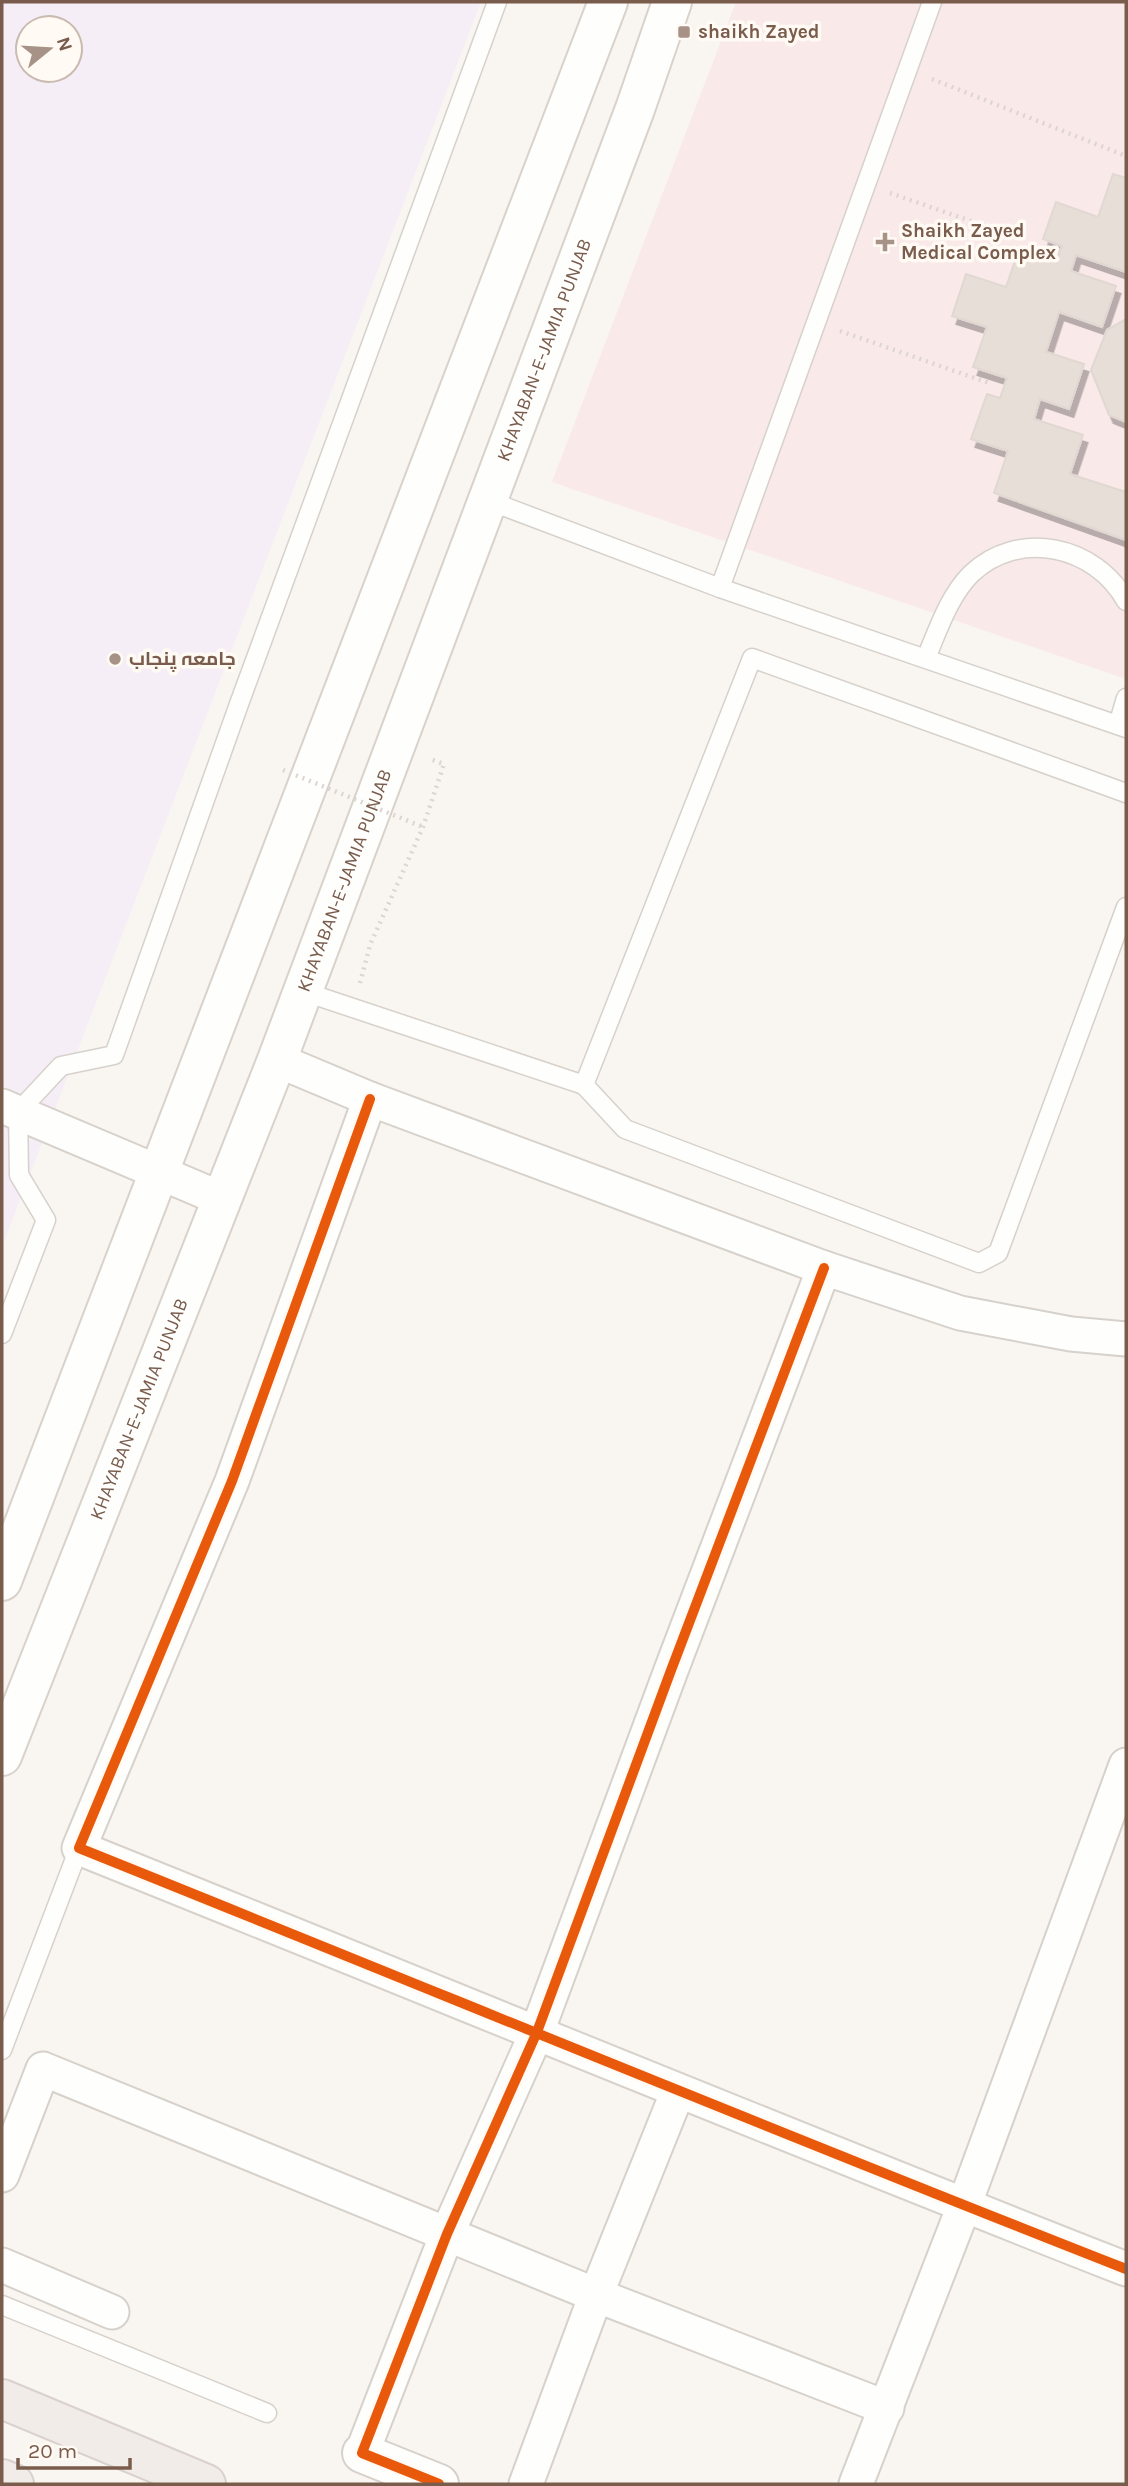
<svg xmlns="http://www.w3.org/2000/svg" width="1128" height="2486" font-family="Karla,Cairo,sans-serif">
<style>
.education{fill:#f6eef6;fill-rule:evenodd}
.medical{fill:#fae9e9}
.building{fill:#e6ded7;stroke:#e2d8d2;stroke-width:2;filter:url(#shadow)}
.lines{fill:none;stroke-linecap:round;stroke-linejoin:round}
.service-casing{stroke:#d7d1cb;stroke-width:21}
.minor-casing{stroke:#d7d1cb;stroke-width:37}
.tertiary-casing{stroke:#d7d1cb;stroke-width:42}
.secondary-casing{stroke:#d9d2cb;stroke-width:42}
.trunk-casing{stroke:#dad1cc;stroke-width:42}
.path{stroke:#dcd5d0;stroke-width:4.5;stroke-dasharray:2 5;stroke-linecap:butt}
.service{stroke:#fefefd;stroke-width:18}
.minor{stroke:#fefefd;stroke-width:33}
.tertiary{stroke:#fefefd;stroke-width:38}
.secondary{stroke:#fefefd;stroke-width:38}
.trunk{stroke:#f2ece8;stroke-width:38}
.path-bridge{stroke:#dcd5d0;stroke-width:4.5;stroke-dasharray:2 5;stroke-linecap:butt}
.cycleway-casing{stroke:#fffaf3;stroke-width:15}
.cycleway{stroke:#e8590c;stroke-width:10}
.poi-dot{fill:#a69286;stroke:#fffaf3;stroke-width:2.5}
.labels{text-anchor:middle;dominant-baseline:central;stroke-width:7;stroke-linejoin:round;paint-order:stroke}
.poi-label{font-size:19px;font-weight:bold;fill:#7a5c4d;stroke:#fffaf3;text-anchor:start}
.street-label{font-size:19px;fill:#7a5c4d;stroke:#fffaf3}
</style>
<defs>
<filter id="shadow"><feDropShadow dx="4.5" dy="8" stdDeviation="0" flood-color="#0004"/></filter>
</defs>
<rect width="100%" height="100%" fill="#f9f5f0"/>
<path class="education" d="M2 2H481L2 1247ZM28 28H70V70H28Z"/>
<polygon class="medical" points="736,2 1126,2 1126,679 552,482"/>
<g class="building">
<polygon points="1113,174 1126,178 1126,272 1076,255 1071,271 1116,286 1102,327 1059,312 1046,352 1084,364 1069,409 1040,399 1034,419 1083,435 1070,474 1126,492 1126,540 994,493 1008,451 971,439 987,394 1000,398 1007,378 973,367 987,327 952,316 966,274 1006,287 1019,249 1056,262 1062,246 1043,239 1056,202 1098,217"/>
<polygon points="1126,319 1126,422 1109,415 1091,370 1107,330"/>
</g>
<g class="lines">
<defs>
<g id="service">
<polyline points="487,500 720,588 1126,728"/>
<polyline points="720,588 932,2"/>
<path d="M926 658C938 630 949 596 971 574 1019 528 1096 546 1126 601"/>
<polyline points="1118,725 1126,698"/>
<polyline points="302,991 584,1085 752,658 1126,793"/>
<polyline points="584,1085 625,1129 979,1263 998,1253 1126,907"/>
<polyline points="2,1334 46,1220 19,1175 18,1112 61,1066 114,1055 239,704 497,2"/>
<polyline points="2,2050 79,1848"/>
<polyline points="2,2305 267,2413"/>
</g>
<g id="minor">
<polyline points="277,1060 370,1099 824,1268 960,1313 1071,1334 1126,1339"/>
<path d="M370 1099 232 1481 79 1848C428 1988 776 2132 1126 2269"/>
<polyline points="2,1106 222,1199"/>
<polyline points="2,2175 43,2069 596,2295 887,2408"/>
<polyline points="2,2265 112,2312"/>
<polyline points="362,2453 447,2234 537,2032 670,1673 824,1268"/>
<polyline points="526,2484 596,2295 678,2091"/>
<polyline points="856,2484 964,2206 1126,1765"/>
</g>
<polyline id="tertiary" points="362,2453 439,2484"/>
<g id="secondary">
<polyline points="2,1581 608,2"/>
<path id="s1" d="M2 1756 277 1060 635 109 672 2"/>
</g>
<g id="trunk">
<polyline points="2,2399 206,2484"/>
<polyline points="2,2479 14,2484"/>
</g>
</defs>
<use href="#service" class="service-casing"/>
<use href="#minor" class="minor-casing"/>
<use href="#tertiary" class="tertiary-casing"/>
<use href="#secondary" class="secondary-casing"/>
<use href="#trunk" class="trunk-casing"/>
<g class="path">
<polyline points="932,79 1126,156"/>
<polyline points="890,193 1011,235"/>
<polyline points="840,331 989,383"/>
<polyline points="360,983 370,945 423,827 444,764 430,759"/>
</g>
<use href="#service" class="service"/>
<use href="#minor" class="minor"/>
<use href="#tertiary" class="tertiary"/>
<use href="#secondary" class="secondary"/>
<use href="#trunk" class="trunk"/>
<polyline class="path-bridge" points="283,770 423,827"/>
<defs>
<g id="cycleway">
<path d="M370 1099 232 1481 79 1848C428 1988 776 2132 1126 2269"/>
<polyline points="439,2484 362,2453 447,2234 537,2032 670,1673 824,1268"/>
</g>
</defs>
<use href="#cycleway" class="cycleway-casing"/>
<use href="#cycleway" class="cycleway"/>
</g>
<g class="poi-dot">
<rect x="677" y="25" width="14" height="14" rx="3.5"/>
<path d="M881.5 231.5h7v7h7v7h-7v7h-7v-7h-7v-7h7z"/>
<circle cx="115" cy="659" r="7"/>
</g>
<g class="labels">
<g class="poi-label">
<text x="698" y="32">shaikh Zayed</text>
<text x="901" y="231">Shaikh Zayed<tspan x="901" dy="22">Medical Complex</tspan></text>
<text x="129" y="659">جامعہ پنجاب</text>
</g>
<g class="street-label">
<text stroke="none"><textPath href="#s1" startOffset="1507">KHAYABAN-E-JAMIA PUNJAB</textPath></text>
<text stroke="none"><textPath href="#s1" startOffset="940">KHAYABAN-E-JAMIA PUNJAB</textPath></text>
<text stroke="none"><textPath href="#s1" startOffset="373">KHAYABAN-E-JAMIA PUNJAB</textPath></text>
</g>
</g>
<rect width="1128" height="2486" fill="none" stroke="#7a5c4d" stroke-width="7"/>
<g transform="translate(49 49) rotate(72)"><circle r="33" fill="#fffaf3" stroke="#cabbb1" stroke-width="2"/>
<path d="M0-5L12 26L0 18L-12 26Z" fill="#a69286"/>
<text y="-10" font-size="19" font-weight="bold" text-anchor="middle" fill="#7a5c4d">N</text>
</g>
<path d="M18 2458v10h112v-10" fill="none" stroke="#7a5c4d" stroke-width="3.5"/>
<text x="28" y="2458" font-size="21" fill="#7a5c4d" stroke="#fffaf3" stroke-width="5" paint-order="stroke">20 m</text>
</svg>
